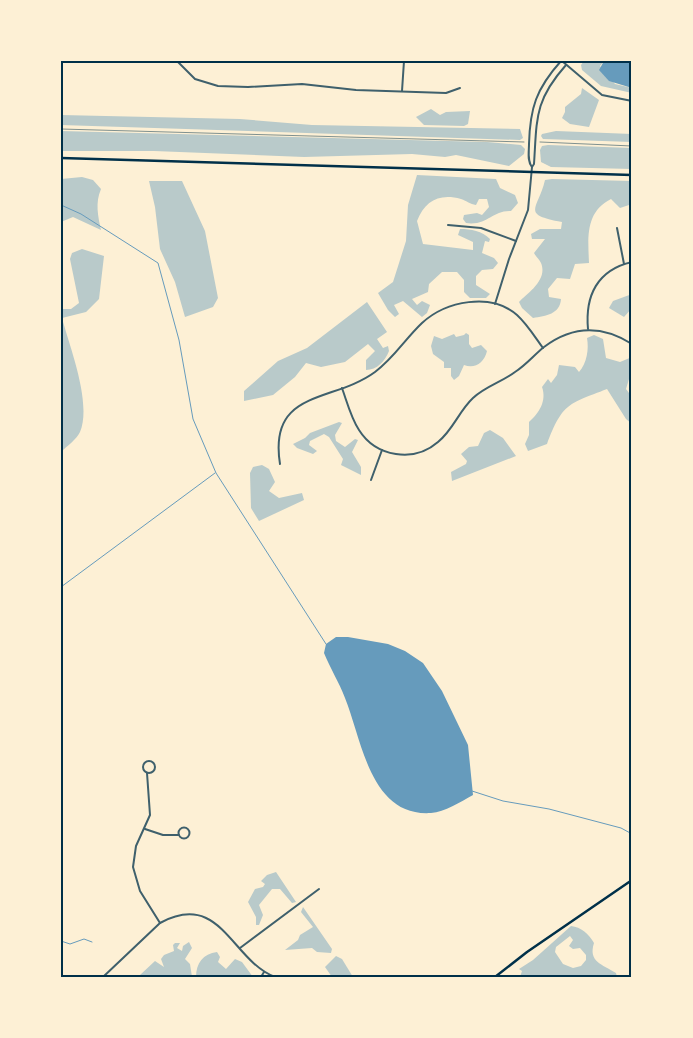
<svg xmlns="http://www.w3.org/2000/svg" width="693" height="1038" font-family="Merriweather,serif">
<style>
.green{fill:#b9caca;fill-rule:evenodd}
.water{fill:#669bbc}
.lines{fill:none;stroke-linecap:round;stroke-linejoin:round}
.stream{stroke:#669bbc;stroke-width:1}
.path{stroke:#003049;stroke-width:0.5}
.minor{stroke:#3f606c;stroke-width:2}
.secondary{stroke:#003049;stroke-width:2.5}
.primary{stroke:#003049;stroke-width:2.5}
.neatline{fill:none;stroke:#003049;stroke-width:2}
</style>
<rect width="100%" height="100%" fill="#fdf0d5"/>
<g class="green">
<polygon points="584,61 604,61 600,66 615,84 632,88 632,93 601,86 582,70 581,65"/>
<polygon points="582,88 599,100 589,127 570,124 562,118 565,112 565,107 581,94"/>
<polygon points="431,109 440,115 446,112 470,111 468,124 464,126 424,125 416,117"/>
<polygon points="61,115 240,119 312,125 520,129 523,138 520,140 61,125"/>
<polygon points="61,131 487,142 521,145 525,149 524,154 509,166 456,155 445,157 412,154 304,157 154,151 61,151"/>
<polygon points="556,131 632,134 632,142 543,139 541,136 542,134"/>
<polygon points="548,145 632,148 632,169 551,167 541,162 540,150 542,146"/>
<path d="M417 175 496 179 500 188 515 195 518 203 511 211C492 210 488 226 466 223L463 219 464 215 477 213 482 215 489 207 487 199H479L476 205C470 204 467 201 461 199 439 193 425 201 417 221L423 244 473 250V242L458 235 460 229C471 229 482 231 490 239L489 242 485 241 482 253 494 258 498 263 493 269 482 270 476 276V285L490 294 486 298H470L464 292V280L457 272H442L429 284 428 292 412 299 417 305 422 301 430 305 427 313 422 317 403 301 394 305 399 314 395 317 388 310 378 293 393 282 406 241 408 205Z"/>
<path d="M82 177 93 180 101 189C95 203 98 216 101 230L73 217 61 222V179Z"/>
<path d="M552 179 632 181V208L629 205 620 208 611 199C585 212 588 238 589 263L575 264 570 279 557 278 548 289 549 297 561 299C560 314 546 316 533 318L522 308 519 302C528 293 548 280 541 263 540 260 536 257 534 253L545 239H532L531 234 540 229H561L562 222C520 214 538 210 545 180Z"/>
<polygon points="149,181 182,181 205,231 218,298 213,307 185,317 175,282 160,249 155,207"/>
<path d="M82 249 104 256 99 299 86 312 62 318C70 348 92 403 80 432 77 439 67 446 61 452V309H71L79 303 70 259 72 253Z"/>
<polygon points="632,294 632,308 624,317 609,308 613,301"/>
<path d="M367 302 387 332 377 339 383 348 388 346 389 351C385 361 377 370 366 370V360L375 351 368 344 345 362 321 367 306 363 295 377 273 395 244 401V391L278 361 307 348Z"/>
<path d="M466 333 469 335V344L472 348 481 345 487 351C484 363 475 369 464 365L459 376 454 380 451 376V368H444V362L433 354 431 346 434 336 442 339 454 334 456 337 464 335Z"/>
<path d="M594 335 603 339 606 358 620 362 632 357V369L626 389 632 397V424L626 419 607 389C569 404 563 402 547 444L528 451 525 444 529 435V422C539 413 547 401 542 387L548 379 551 383 557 375 559 365 575 367 579 372C587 363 589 349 587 338Z"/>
<polygon points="339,422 342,423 335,435 336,441 345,447 355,439 358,440 352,452 361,467 361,475 341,465 343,459 329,437 324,434 310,441 309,445 317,451 313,454 297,448 293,444 305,438 310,433"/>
<polygon points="490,430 503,438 516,456 452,481 451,472 466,464 467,461 461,454 469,447 478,446 484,433"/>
<polygon points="262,465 269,469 275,482 269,491 279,498 302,493 304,500 259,521 251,508 250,473 253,467"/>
<polygon points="276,872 296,902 292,903 280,889 272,889 259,905 263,915 259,925 256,925 256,917 248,902 255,889 263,887 265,884 261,881 267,875"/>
<polygon points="303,907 332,949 331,953 317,952 312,948 285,950 298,940 300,935 313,927 301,912"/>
<path d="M571 926C581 927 589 934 594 943 588 962 602 964 616 973L617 977H520L522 971 519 969 533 960ZM570 936 573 940 569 946 573 949 580 948 586 955V960L581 966 573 968 563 964 555 952 556 947Z"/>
<polygon points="189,942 192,948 185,959 190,964 192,977 140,975 155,961 164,967 161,959 164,955 174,951 173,945 175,943 180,943 177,948 182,951 183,946"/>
<path d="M217 952 220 957 218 962 226 969 235 959 242 962 253 977H196C196 963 203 954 217 952Z"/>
<polygon points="336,956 342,959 353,977 332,977 325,967"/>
</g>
<g class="water">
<polygon points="604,61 632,61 632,88 609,81 599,70"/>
<path d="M336 637H348L388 644 405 651 423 663 442 691 468 745 473 795C460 802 445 812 431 813 370 817 362 740 345 698 339 682 330 668 324 653L326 644Z"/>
</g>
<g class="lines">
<g class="stream">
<polyline points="61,205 81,214 158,263 179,340 193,419 216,473 326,644"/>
<polyline points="61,587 215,473"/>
<polyline points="472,791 503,801 549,809 621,828 632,834"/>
<polyline points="61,941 70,944 84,939 92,942"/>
</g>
<g class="path">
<polyline points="61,129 524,142"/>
<polyline points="540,142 632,146"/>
</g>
<g class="minor">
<polyline points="177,61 195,79 218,86 248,87 302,84 356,90 446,93 460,88"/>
<polyline points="562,61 602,95 632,101"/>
<polyline points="402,91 404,61"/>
<path d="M532 167C527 161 529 152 529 144 530 108 536 89 561 61"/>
<polyline points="448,225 481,228 516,241"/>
<polyline points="617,228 624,264"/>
<path d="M495 304 509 259 528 210 532 167 534 164C537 119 534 101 566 65"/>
<path d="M588 329C585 296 597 270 632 262"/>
<path d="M342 388C347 402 351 418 359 430 376 457 414 463 438 442 453 430 459 411 473 398 486 386 502 382 515 372 526 365 534 355 544 347 573 325 602 325 632 344"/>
<path d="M280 464C268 389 333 403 375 372 394 358 405 339 422 323 446 301 491 292 517 315 527 324 535 337 543 348"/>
<polyline points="371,480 382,450"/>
<circle cx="149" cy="767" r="6"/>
<polyline points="147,773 150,815 136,846 133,867 140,891 160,923"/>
<circle cx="184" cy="833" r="5.5"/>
<polyline points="145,829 163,835 179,835"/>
<polyline points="240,948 319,889"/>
<path d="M103 977 160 923C221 890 231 960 275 977"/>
<polyline points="261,977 264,972"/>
</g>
<polyline class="secondary" points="61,158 632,175"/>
<polyline class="primary" points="495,977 527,952 632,880"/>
</g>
<rect width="693" height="1038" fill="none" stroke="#fdf0d5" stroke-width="125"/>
<rect x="62" y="62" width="568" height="914" class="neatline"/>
</svg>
